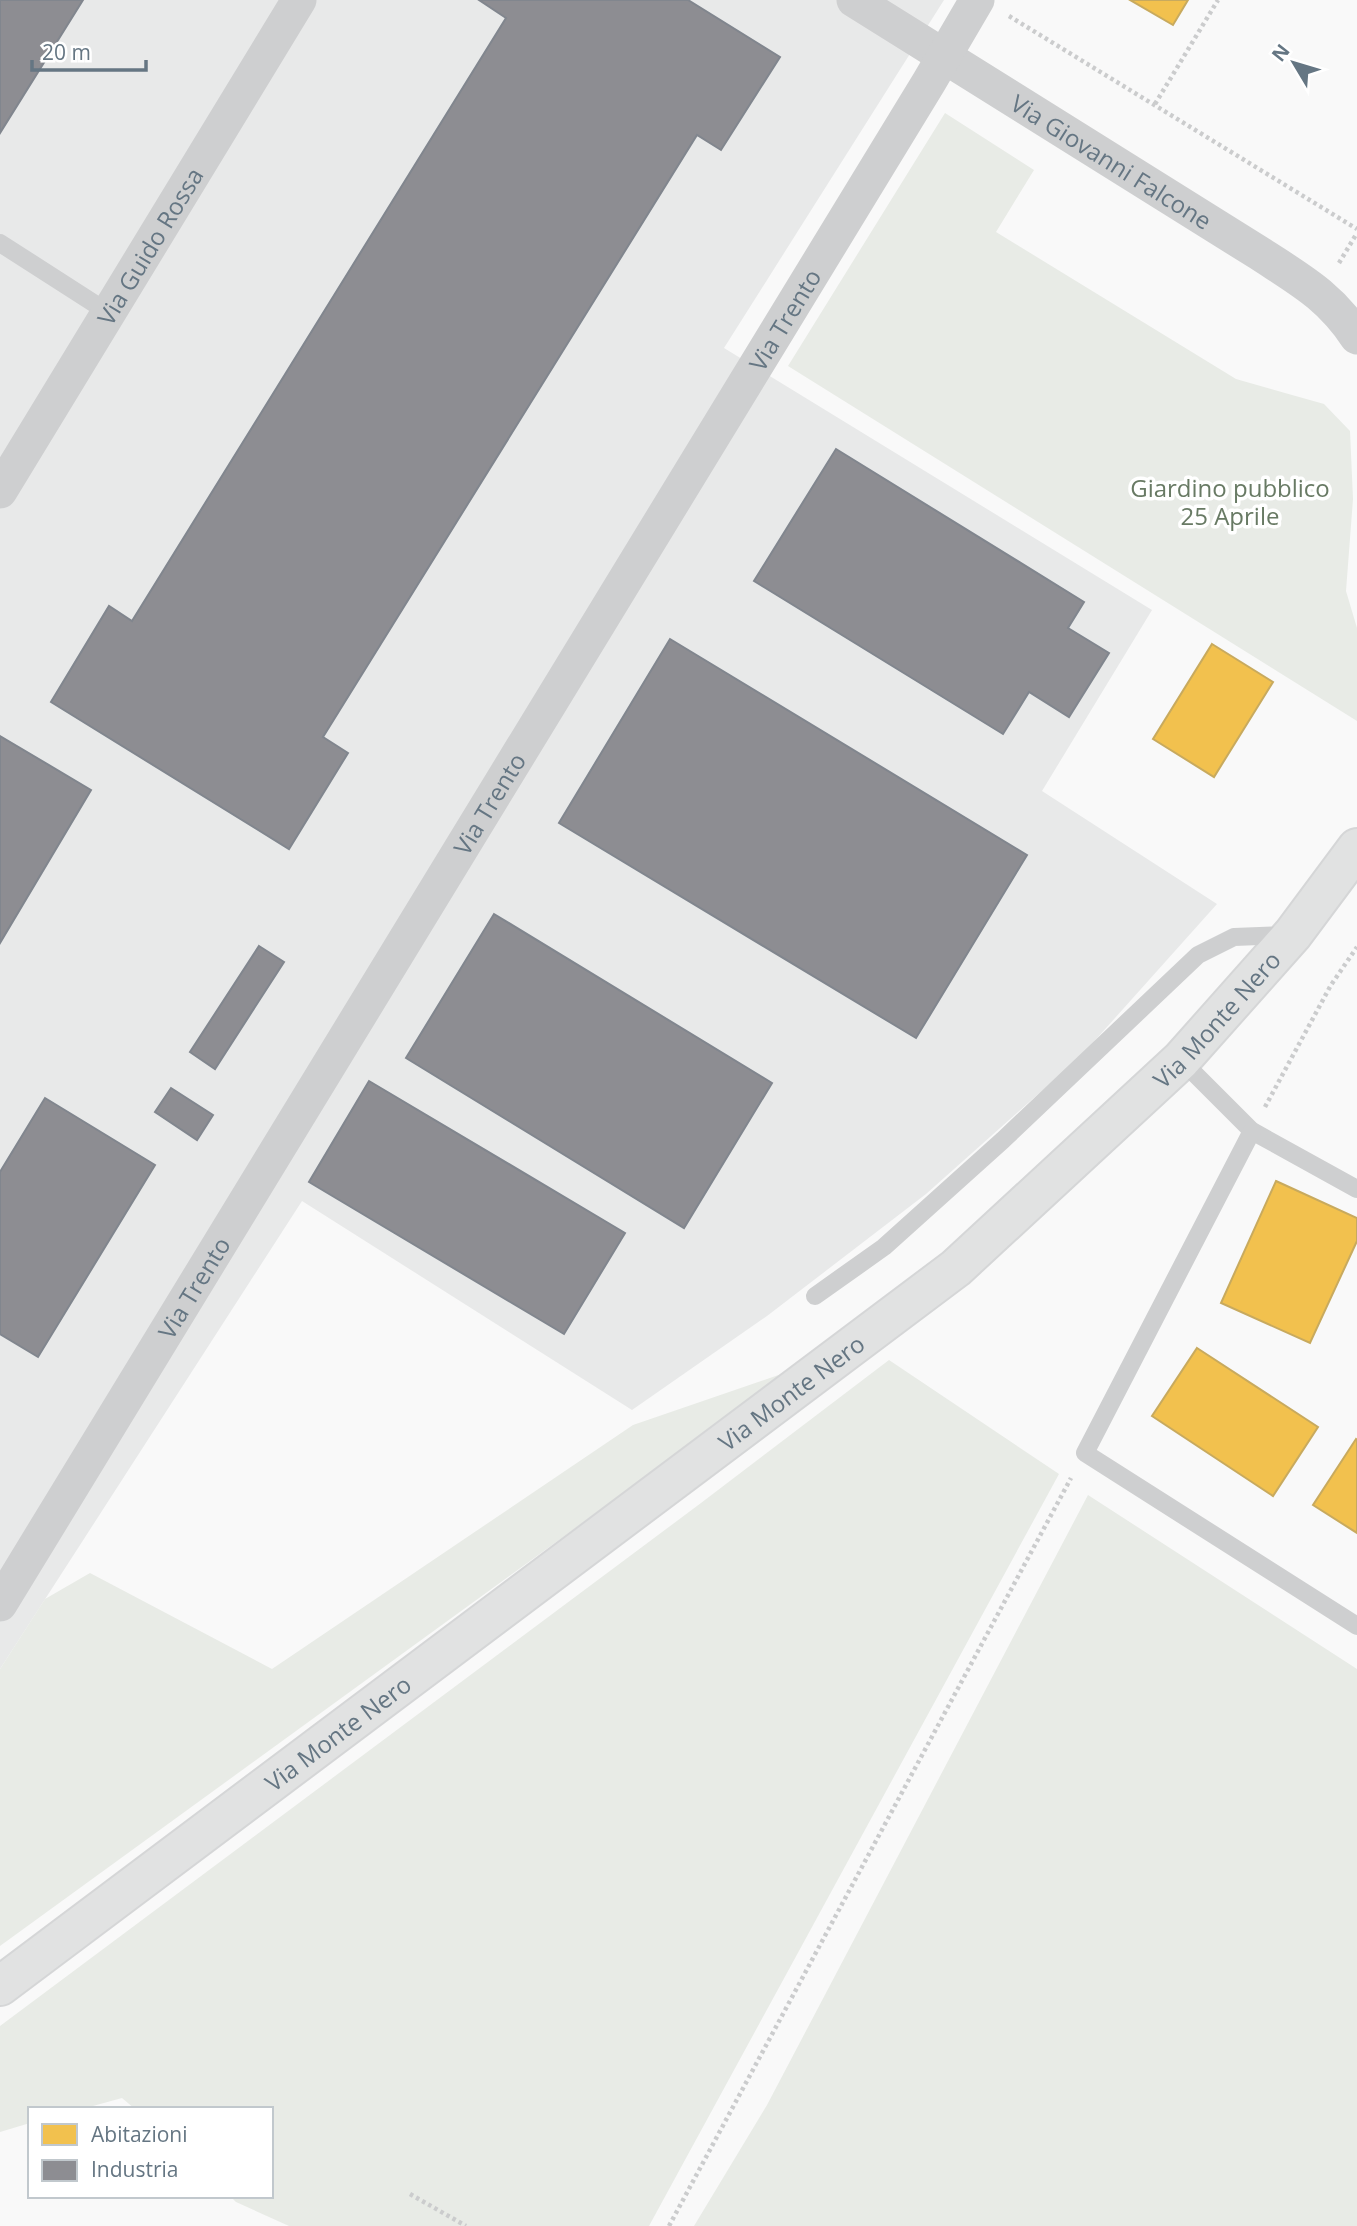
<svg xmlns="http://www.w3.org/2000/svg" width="1357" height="2226" font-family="'Open Sans',sans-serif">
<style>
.built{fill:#e8e9e9}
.green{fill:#e8ebe6}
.homes{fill:#f2c14e;stroke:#c8aa5e;stroke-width:2}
.industry{fill:#8d8d92;stroke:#81868e;stroke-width:2}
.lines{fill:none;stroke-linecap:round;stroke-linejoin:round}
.secondary-casing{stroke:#d5d6d7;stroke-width:42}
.path{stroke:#cbcccd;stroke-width:4.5;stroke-dasharray:3.5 3.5;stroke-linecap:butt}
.lane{stroke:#cecfd0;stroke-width:18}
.street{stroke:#cecfd0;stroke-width:35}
.secondary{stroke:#e1e2e2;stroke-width:38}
.labels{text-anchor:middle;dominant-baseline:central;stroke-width:7;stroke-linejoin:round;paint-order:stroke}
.street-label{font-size:24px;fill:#657683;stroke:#fff}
.park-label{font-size:24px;fill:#687a64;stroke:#fff}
</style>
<rect width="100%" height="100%" fill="#f9f9f9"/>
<polygon class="built" points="0,0 944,0 724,348 1152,610 1042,791 1217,904 1081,1056 926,1194 767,1316 632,1410 302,1201 0,1669"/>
<g class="green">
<polygon points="945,113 1034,170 996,232 1236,379 1324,404 1350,431 1353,499 1346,591 1357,628 1357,721 788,366"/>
<polygon points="889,1360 1059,1474 649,2226 289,2226 236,2202 230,2196 271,2196 271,2109 135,2109 122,2098 82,2109 30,2109 30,2123 0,2132 0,2026 701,1503"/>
<polygon points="793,1370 0,1946 0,1669 45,1599 90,1573 272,1669 633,1425"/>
<polygon points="1088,1495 1357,1669 1357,2226 694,2226 767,2105"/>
</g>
<g class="homes">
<polygon points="1130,0 1188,0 1173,25"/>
<polygon points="1212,644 1273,682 1214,777 1153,739"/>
<polygon points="1276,1181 1357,1218 1357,1241 1310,1343 1221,1303"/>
<polygon points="1197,1348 1318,1427 1273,1496 1152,1416"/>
<polygon points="1356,1439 1357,1440 1357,1533 1313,1505"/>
</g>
<g class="industry">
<polygon points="0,0 83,0 0,133"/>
<polygon points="479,0 688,0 780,57 721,150 697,135 323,737 348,753 289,849 51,702 109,606 132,621 506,18"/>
<polygon points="836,449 1084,602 1068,628 1109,653 1069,717 1029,692 1003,734 754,581"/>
<polygon points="670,639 1027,855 916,1038 559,823"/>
<polygon points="0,736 91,790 0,943"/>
<polygon points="494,914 772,1083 684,1228 406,1058"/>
<polygon points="259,946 284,962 215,1069 190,1052"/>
<polygon points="369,1081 625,1233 564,1334 309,1182"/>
<polygon points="171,1088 213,1115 197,1140 155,1112"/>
<polygon points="45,1098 155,1165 38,1357 0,1334 0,1172"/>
</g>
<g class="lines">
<defs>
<g id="secondary">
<path id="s4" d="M0 1986 956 1268 1181 1060 1293 934 1357 848"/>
</g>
</defs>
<use href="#secondary" class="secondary-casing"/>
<g class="path">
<polyline points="1009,16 1357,229"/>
<polyline points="1155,104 1218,0"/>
<polyline points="1339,263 1357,233"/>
<polyline points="1265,1107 1331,985 1357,947"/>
<polyline points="410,2194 466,2226"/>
<polyline points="669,2226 1071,1478"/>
</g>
<g class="lane">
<polyline points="0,243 109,313"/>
<polyline points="1181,1060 1252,1131 1357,1189"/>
<polyline points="1252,1131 1085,1453 1357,1626"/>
<polyline points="815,1296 884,1247 1003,1140 1198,955 1234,937 1289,935"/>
</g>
<g class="street">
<path id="s1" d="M854 0 1259 253C1300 280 1329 295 1357 337"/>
<path id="s2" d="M0 491 299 0"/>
<path id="s3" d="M0 1604 929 82 977 0"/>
</g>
<use href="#secondary" class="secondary"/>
</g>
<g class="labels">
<g class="street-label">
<text stroke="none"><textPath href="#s1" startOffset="304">Via Giovanni Falcone</textPath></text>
<text stroke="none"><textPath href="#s2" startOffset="287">Via Guido Rossa</textPath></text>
<text stroke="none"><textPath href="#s3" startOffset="1505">Via Trento</textPath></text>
<text stroke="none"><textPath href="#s3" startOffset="938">Via Trento</textPath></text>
<text stroke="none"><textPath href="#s4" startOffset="1556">Via Monte Nero</textPath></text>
<text stroke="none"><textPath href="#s3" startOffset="371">Via Trento</textPath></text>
<text stroke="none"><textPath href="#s4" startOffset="989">Via Monte Nero</textPath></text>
<text stroke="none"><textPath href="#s4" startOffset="422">Via Monte Nero</textPath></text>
</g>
<g class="park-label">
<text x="1230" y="487">Giardino pubblico<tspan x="1230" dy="28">25 Aprile</tspan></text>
</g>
</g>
<rect x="28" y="2107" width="245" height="91" fill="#ffffff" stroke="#c1c8cd" stroke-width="2"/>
<rect x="42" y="2124" width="35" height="21" fill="#f2c14e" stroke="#c1c8cd" stroke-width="2"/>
<text x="91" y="2142" font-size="21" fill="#657683">Abitazioni</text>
<rect x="42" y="2160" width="35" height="21" fill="#8d8d92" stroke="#c1c8cd" stroke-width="2"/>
<text x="91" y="2177" font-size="21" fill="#657683">Industria</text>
<g transform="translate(1294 63) rotate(308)" stroke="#ffffff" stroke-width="5" paint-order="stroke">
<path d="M0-5L12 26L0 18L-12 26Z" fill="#657683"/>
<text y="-10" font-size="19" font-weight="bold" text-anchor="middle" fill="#657683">N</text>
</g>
<path d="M32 60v10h114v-10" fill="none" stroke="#657683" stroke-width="3.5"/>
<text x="42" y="60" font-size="21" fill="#657683" stroke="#ffffff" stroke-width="5" paint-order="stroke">20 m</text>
</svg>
